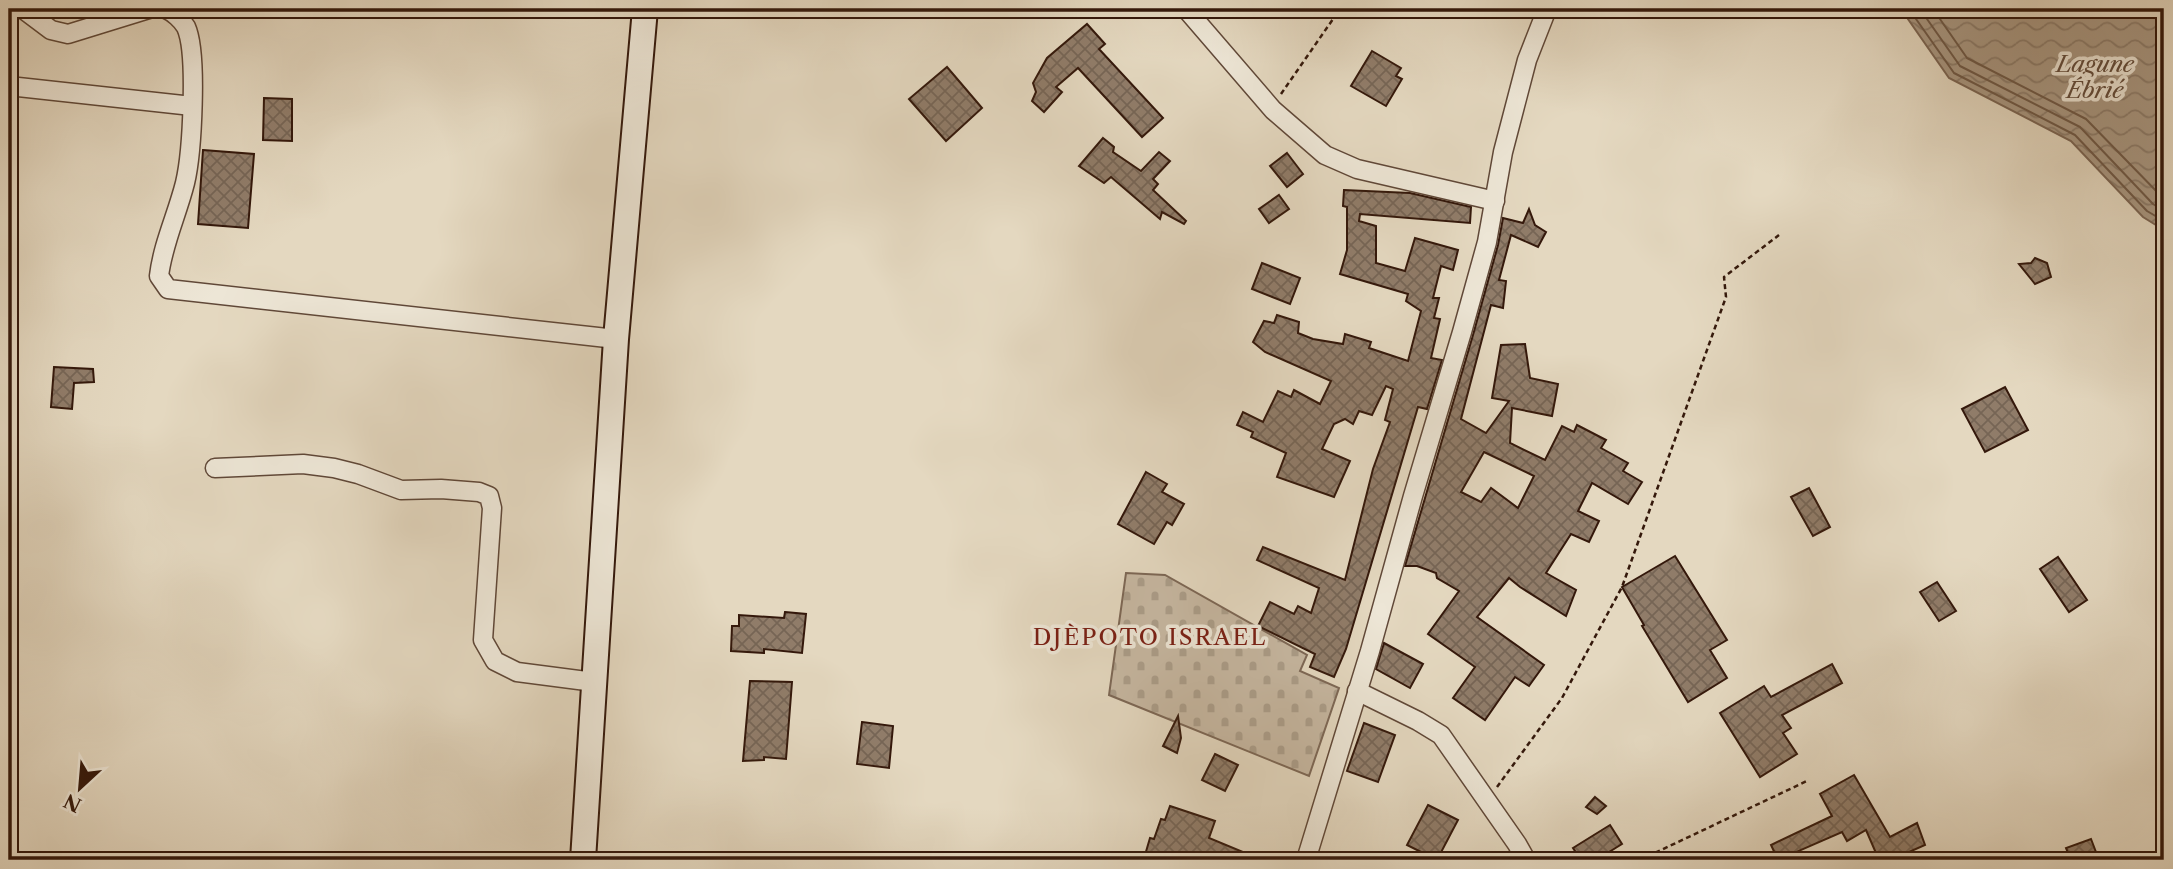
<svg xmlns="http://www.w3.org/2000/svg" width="2173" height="869" font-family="'Libre Caslon Text',serif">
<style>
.cemetery{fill:url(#cemetery-stones);stroke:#7d6856;stroke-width:2}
.water{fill:url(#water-waves);stroke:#7a6452;stroke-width:2}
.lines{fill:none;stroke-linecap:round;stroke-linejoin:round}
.shore{stroke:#6e5846;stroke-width:2}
.building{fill:url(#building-cross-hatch);stroke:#34180b;stroke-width:2;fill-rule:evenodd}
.street-casing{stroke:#604838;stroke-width:21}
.secondary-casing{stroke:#34180b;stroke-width:28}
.path{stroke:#34180b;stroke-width:2.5;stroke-dasharray:5 3.5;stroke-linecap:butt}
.street{stroke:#ede6d6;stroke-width:18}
.secondary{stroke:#ede6d6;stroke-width:24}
.labels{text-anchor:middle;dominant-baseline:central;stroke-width:7;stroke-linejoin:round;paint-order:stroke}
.water-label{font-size:23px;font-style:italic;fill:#624b3b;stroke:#ede6d6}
.neighbourhood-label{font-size:23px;letter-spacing:2px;fill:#7a1f14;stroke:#ede6d6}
</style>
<defs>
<pattern id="cemetery-stones" width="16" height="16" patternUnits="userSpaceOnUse" patternTransform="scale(1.75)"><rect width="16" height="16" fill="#c6b7a1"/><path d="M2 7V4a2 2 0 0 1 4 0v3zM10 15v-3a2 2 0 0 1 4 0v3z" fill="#ab9d89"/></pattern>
<pattern id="water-waves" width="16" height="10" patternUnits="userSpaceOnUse" patternTransform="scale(1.75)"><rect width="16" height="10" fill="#a89782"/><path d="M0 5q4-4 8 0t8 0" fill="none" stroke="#8a7a69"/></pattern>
<pattern id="building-cross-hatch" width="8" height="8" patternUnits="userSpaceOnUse" patternTransform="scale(1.75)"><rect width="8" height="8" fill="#907c69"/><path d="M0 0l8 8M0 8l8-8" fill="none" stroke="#766555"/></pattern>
</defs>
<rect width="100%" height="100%" fill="#e4d8c0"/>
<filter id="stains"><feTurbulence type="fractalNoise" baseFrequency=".00286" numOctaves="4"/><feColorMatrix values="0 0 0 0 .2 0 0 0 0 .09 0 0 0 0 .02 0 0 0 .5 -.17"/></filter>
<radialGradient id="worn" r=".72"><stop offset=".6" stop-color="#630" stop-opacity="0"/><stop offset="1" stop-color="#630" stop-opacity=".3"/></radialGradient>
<polygon class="cemetery" points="1126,573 1165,575 1307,655 1300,671 1339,688 1309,776 1109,695"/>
<polygon class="water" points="1901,9 2164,9 2164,230 2143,217 2071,141 1949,78"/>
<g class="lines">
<g class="shore">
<polyline points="1909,9 1954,73 2075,135 2147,211 2164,221"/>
<polyline points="1920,9 1960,66 2080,127 2153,204 2164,211"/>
<polyline points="1933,9 1967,58 2086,119 2164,199"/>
</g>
</g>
<g class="building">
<polygon points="1087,24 1105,44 1099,49 1163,118 1142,137 1078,68 1056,87 1062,92 1044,112 1032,101 1036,92 1033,83 1047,58"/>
<polygon points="1372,51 1401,68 1396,76 1402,79 1386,106 1351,86"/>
<polygon points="947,67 982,108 946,141 909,99"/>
<polygon points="264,98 292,99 292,141 263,140"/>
<polygon points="1103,138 1114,147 1113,152 1141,171 1159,152 1170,161 1153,179 1158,184 1153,190 1186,221 1184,224 1162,212 1160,219 1111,177 1104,183 1079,166"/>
<polygon points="203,150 254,154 248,228 198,224"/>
<polygon points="1287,153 1303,174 1287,187 1270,166"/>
<polygon points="1344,190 1410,193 1471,207 1470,223 1360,214 1359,221 1376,226 1376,263 1405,271 1415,238 1458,250 1453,270 1441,266 1433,298 1439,298 1434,318 1440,319 1431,358 1442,360 1427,409 1418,407 1346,649 1334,677 1310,667 1315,654 1258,626 1270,602 1294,614 1298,606 1311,613 1319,588 1257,560 1263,547 1345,580 1373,469 1390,422 1385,420 1393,389 1386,386 1372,415 1359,411 1353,424 1345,419 1334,424 1322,449 1350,461 1334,497 1277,477 1286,453 1251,437 1253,432 1237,425 1243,412 1263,422 1278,391 1291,397 1294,390 1320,404 1331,381 1265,352 1253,342 1264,321 1274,323 1277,315 1299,322 1298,333 1313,339 1343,344 1345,334 1371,342 1369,348 1408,361 1421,311 1406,301 1408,294 1340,274 1347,250 1347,207 1343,206"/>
<polygon points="1279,195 1289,209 1269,223 1259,209"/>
<path d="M1529 209 1535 225 1546 232 1538 247 1511 235 1499 280 1506 281 1503 308 1491 305 1461 419 1486 433 1509 401 1492 398 1501 345 1525 344 1530 378 1558 384 1552 416 1512 408 1510 443 1545 460 1562 426 1574 432 1577 425 1606 440 1601 448 1628 463 1623 471 1642 482 1628 504 1592 483 1578 511 1599 521 1589 542 1571 534 1546 573 1576 590 1566 616 1520 587 1509 578 1477 617 1544 665 1529 686 1515 677 1485 720 1453 698 1475 667 1428 634 1459 591 1437 578 1436 573 1417 566H1405L1473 335 1498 245 1503 218 1523 223ZM1484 452 1534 476 1518 508 1491 488 1481 502 1461 492Z"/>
<polygon points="2035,258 2047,263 2051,277 2035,284 2019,264 2031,263"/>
<polygon points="1262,263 1300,278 1290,304 1252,289"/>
<polygon points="54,367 93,369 94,382 74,383 72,409 51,407"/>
<polygon points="2005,387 2028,430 1985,452 1962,409"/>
<polygon points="1146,472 1167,484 1162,492 1184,504 1172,525 1167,522 1154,544 1118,524"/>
<polygon points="1809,488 1830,527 1813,536 1791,497"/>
<polygon points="1675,556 1727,640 1710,650 1727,678 1688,702 1642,626 1644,625 1622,587"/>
<polygon points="2058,557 2087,600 2069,612 2040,569"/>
<polygon points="1937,582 1956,611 1939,621 1920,592"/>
<polygon points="785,612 806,614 802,653 764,649 764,653 731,651 732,626 739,626 739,615 784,618"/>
<polygon points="1384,643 1423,664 1410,688 1376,669"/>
<polygon points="1832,664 1842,683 1782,715 1791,728 1783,733 1797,754 1760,777 1720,713 1764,686 1771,697"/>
<polygon points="750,681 792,682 786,759 764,757 764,760 743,761"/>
<polygon points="1178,716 1181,738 1177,753 1163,746"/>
<polygon points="862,722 893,726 889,768 857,764"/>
<polygon points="1364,723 1395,735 1378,782 1347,771"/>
<polygon points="1215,754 1238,765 1225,791 1202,780"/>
<polygon points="1854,775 1890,837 1917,823 1925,845 1891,860 1879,860 1866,830 1847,841 1842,832 1778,860 1771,845 1832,816 1820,794"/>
<polygon points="1595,797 1606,806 1597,814 1586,807"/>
<polygon points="1428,805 1458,820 1437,860 1407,845"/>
<polygon points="1170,806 1215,821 1209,838 1262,860 1160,860 1145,855 1150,838 1154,839 1161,819 1165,820"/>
<polygon points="1610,825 1622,844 1596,860 1581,860 1573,848"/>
<polygon points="2091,839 2099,860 2071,860 2066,848"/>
</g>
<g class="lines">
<defs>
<g id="street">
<polyline points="23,9 51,30 68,34 149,9"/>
<path d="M166 9C173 12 182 20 186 27 198 53 192 154 185 183 177 215 163 243 159 276L168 289 616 339"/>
<polyline points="1186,9 1273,110 1325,155 1357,169 1495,201"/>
<polyline points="9,86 192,106"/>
<polyline points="215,468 303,464 334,468 358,474 401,490 441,489 479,492 489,496 492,508 483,640 495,661 517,672 594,682"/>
<polyline points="1357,691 1418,721 1441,735 1517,844 1526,860"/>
<polyline points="1306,860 1370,651 1413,496 1462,332 1487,242 1503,152 1527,60 1547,9"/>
</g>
<polyline id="secondary" points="583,860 616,339 645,9"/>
</defs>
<use href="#street" class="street-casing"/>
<use href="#secondary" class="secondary-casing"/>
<g class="path">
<polyline points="1281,94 1340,9"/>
<polyline points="1497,787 1562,698 1622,587 1726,297 1724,277 1779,235"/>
<polyline points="1640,860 1809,780"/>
</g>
<use href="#street" class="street"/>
<use href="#secondary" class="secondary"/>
</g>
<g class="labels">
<g class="water-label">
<text x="2095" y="64">Lagune<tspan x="2095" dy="26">Ébrié</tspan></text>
</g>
<g class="neighbourhood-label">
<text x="1150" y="637">DJÈPOTO ISRAEL</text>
</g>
</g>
<rect width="2173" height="869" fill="none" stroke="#e4d8c0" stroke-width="35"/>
<rect x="10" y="10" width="2152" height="848" fill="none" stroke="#34180b" stroke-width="3.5"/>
<rect x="18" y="18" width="2138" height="834" fill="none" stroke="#34180b" stroke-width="2"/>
<g transform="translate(80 788) rotate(206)" stroke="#ede6d6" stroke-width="5" paint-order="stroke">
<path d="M0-5L12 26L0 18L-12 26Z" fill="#34180b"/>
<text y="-10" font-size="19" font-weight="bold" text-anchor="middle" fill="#34180b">N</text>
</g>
<rect width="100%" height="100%" filter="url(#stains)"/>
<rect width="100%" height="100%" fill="url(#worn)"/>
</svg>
